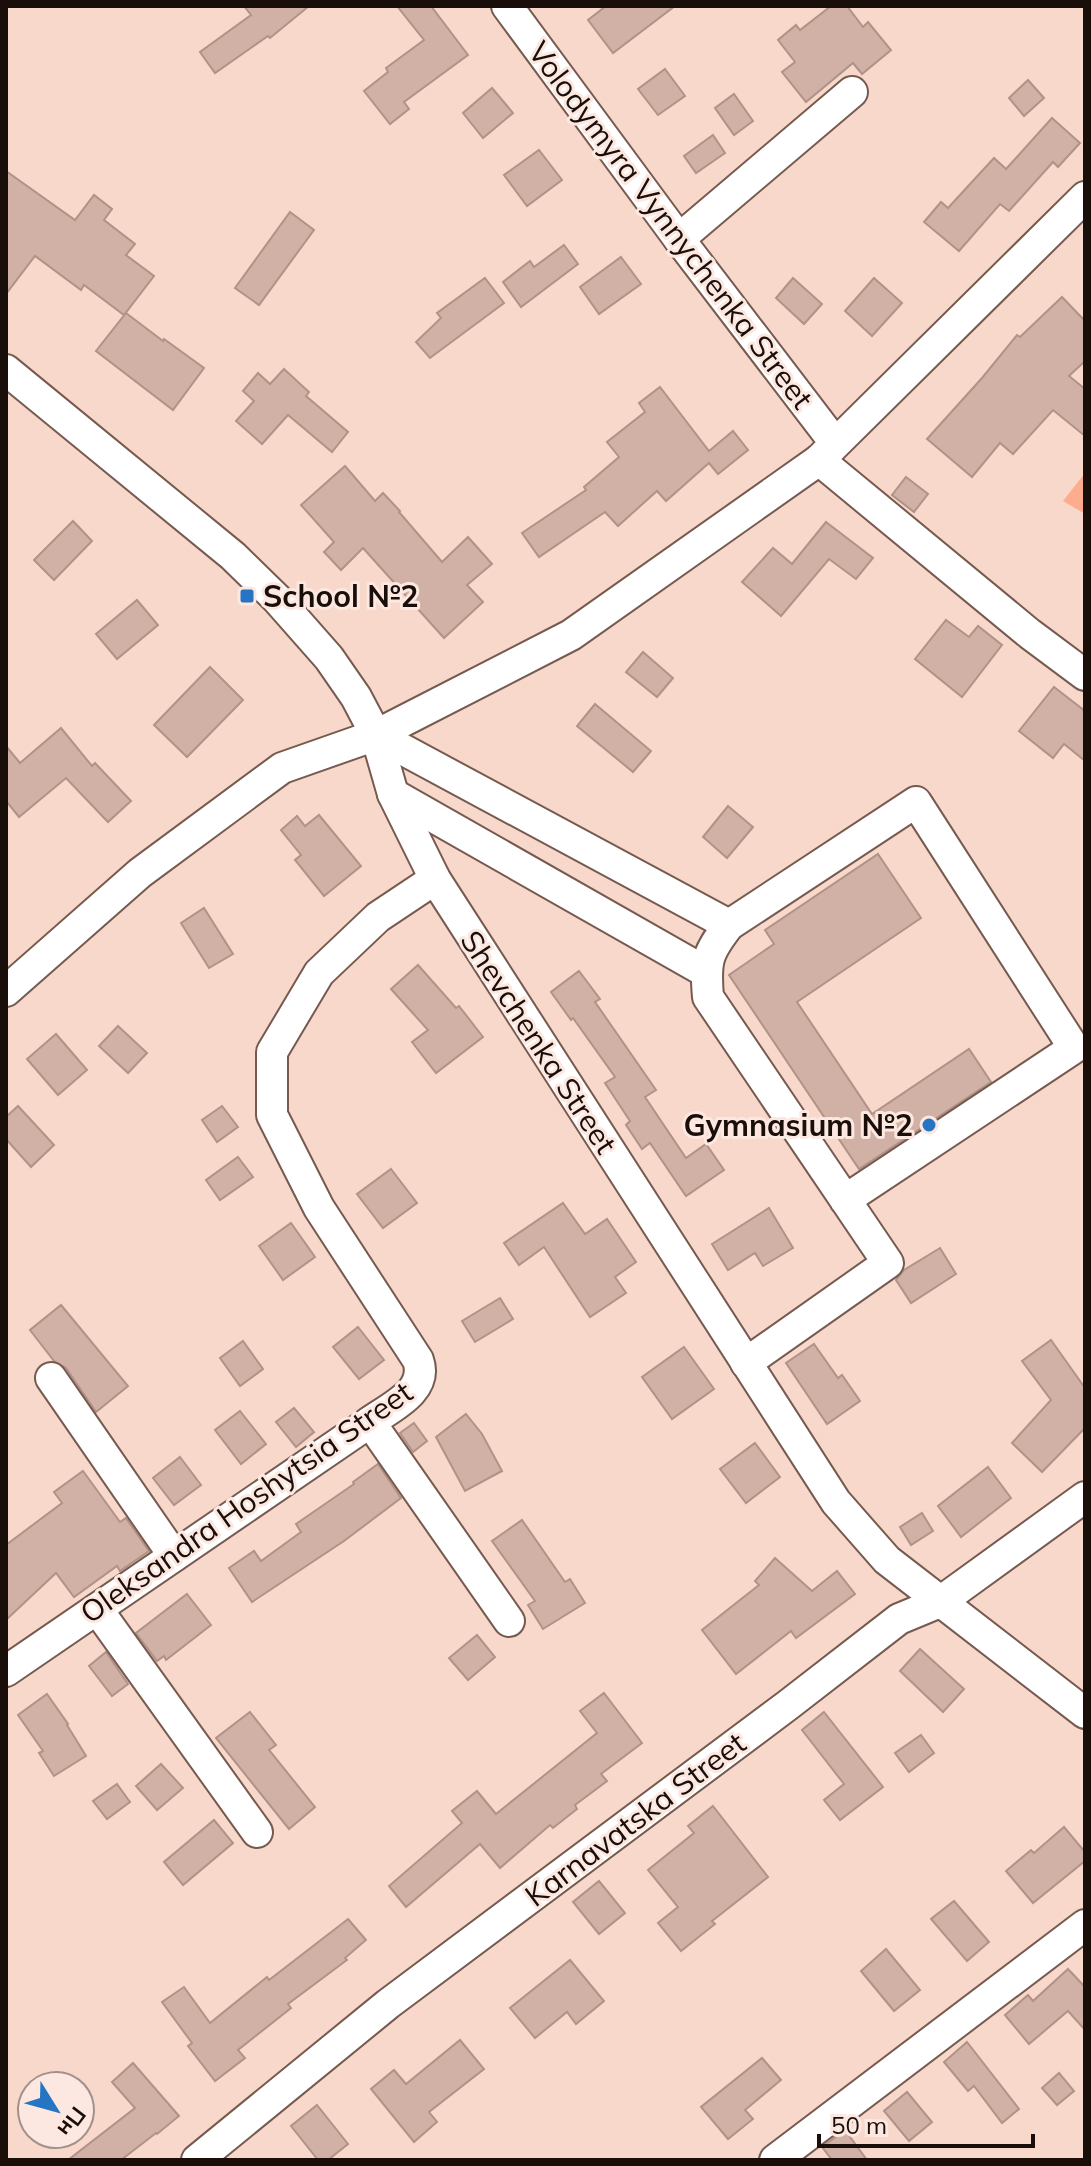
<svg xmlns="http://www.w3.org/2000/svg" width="1091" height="2166" font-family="Mulish,sans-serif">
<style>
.green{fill:#fdac8d}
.building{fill:#d1b1a5;stroke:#b09286;stroke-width:2}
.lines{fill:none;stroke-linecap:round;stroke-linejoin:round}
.minor-casing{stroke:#765a4f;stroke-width:34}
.minor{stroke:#fff;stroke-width:30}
.poi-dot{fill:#2675c4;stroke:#fce8e0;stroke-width:3}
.labels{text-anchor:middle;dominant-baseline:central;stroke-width:6;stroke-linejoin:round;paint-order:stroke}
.street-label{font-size:30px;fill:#190e0a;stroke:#fce8e0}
.poi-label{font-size:30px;font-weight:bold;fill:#190e0a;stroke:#fce8e0;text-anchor:start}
</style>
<rect width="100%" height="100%" fill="#f8d8cb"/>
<polygon class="green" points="1085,473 1085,514 1063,501"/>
<g class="building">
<polygon points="244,6 309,6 270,38 268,36 215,73 200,52 251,15"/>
<polygon points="397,6 431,6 468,55 404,102 409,109 390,124 364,91 388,72 386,68 424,40"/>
<polygon points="606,6 675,6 613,53 588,20"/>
<polygon points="831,6 847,6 863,27 868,22 891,50 862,74 853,63 806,102 782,72 795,62 778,40 796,25 800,30"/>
<polygon points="665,69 685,96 658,115 638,89"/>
<polygon points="1028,80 1044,98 1024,116 1009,98"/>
<polygon points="492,88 513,113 483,138 463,113"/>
<polygon points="734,94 753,121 734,135 715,108"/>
<polygon points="1052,118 1080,143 1058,167 1053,162 1009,211 1000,204 959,251 924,222 941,202 948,208 994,158 1006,169"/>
<polygon points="713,135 725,153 696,173 684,156"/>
<polygon points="539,150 562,180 527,206 504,175"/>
<polygon points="6,171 75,220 94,195 112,209 104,220 135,244 126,255 154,276 124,315 84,285 81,290 35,256 6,294"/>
<polygon points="290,212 314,230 259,305 235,288"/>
<polygon points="564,245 578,264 521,307 503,282 530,261 534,267"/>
<polygon points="621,257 641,284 599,314 580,287"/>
<polygon points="485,278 504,303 430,358 416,342 441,318 437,313"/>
<polygon points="793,278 822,304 804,324 776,298"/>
<polygon points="874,278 902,303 872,336 845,311"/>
<polygon points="1062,297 1085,321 1085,361 1069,376 1085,389 1085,436 1053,410 1013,454 1000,443 972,477 927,439 982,378 1017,335 1020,337"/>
<polygon points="126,313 163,341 164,339 204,368 173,410 96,351"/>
<polygon points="284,369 309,392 306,396 348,432 332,452 288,415 262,444 236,421 254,401 243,391 258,373 270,384"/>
<polygon points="660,387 709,451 733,431 748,450 718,474 709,463 666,501 657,491 618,526 605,512 539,557 522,533 586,490 584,487 619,457 607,442 645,412 639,403"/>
<polygon points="345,466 375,501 383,493 400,511 399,512 442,562 468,537 492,564 467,585 483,602 444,638 363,548 341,570 324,552 334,542 301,505"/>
<polygon points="906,477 928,494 914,512 892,495"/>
<polygon points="73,521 92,541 54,580 34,560"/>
<polygon points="826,522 873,558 856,579 829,559 781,616 742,582 773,548 792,564"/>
<polygon points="137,600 158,625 117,659 96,634"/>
<polygon points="946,620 969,637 978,626 1002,645 962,697 915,659"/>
<polygon points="643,652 673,678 657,697 626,672"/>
<polygon points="210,667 243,700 187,757 154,725"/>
<polygon points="1054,687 1085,711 1085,761 1064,744 1053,758 1019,731"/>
<polygon points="595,704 651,751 633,772 577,726"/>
<polygon points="61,728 92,766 95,763 131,801 108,822 66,778 19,817 6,801 6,746 20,763"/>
<polygon points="728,806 753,827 727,858 703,837"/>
<polygon points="319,815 361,866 324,896 295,860 301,855 281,830 297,816 305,826"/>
<polygon points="878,854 921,918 797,1002 872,1114 969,1049 991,1082 859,1169 729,975 774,944 765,930"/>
<polygon points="204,908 233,954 209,968 181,923"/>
<polygon points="418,965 456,1008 459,1006 483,1037 436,1073 412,1042 428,1030 391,989"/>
<polygon points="579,971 600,999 595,1002 656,1090 645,1097 686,1158 706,1144 724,1170 686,1196 650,1143 642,1149 626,1125 630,1121 605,1083 615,1077 573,1018 571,1020 551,992"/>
<polygon points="118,1026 147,1053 128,1073 99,1046"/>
<polygon points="56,1034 87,1070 58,1095 27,1059"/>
<polygon points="18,1106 54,1145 31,1167 6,1139 6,1117"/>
<polygon points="222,1106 238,1127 217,1142 202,1120"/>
<polygon points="238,1157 253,1177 220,1200 206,1180"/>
<polygon points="391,1169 417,1203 383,1228 357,1194"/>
<polygon points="563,1203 585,1234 607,1219 636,1262 615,1277 626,1293 590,1317 544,1247 519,1265 504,1243"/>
<polygon points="769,1208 793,1248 763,1266 755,1253 728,1270 712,1244"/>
<polygon points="291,1223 315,1257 283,1280 259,1246"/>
<polygon points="940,1248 956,1274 911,1303 896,1280 904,1270"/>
<polygon points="500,1298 513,1319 475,1342 462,1321"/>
<polygon points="61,1305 128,1386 96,1412 66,1368 54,1361 30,1330"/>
<polygon points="358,1327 384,1360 359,1379 333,1347"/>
<polygon points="1051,1340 1085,1388 1085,1428 1042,1472 1012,1443 1051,1400 1022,1361"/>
<polygon points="243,1341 263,1369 240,1386 220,1358"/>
<polygon points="814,1344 838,1378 842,1375 860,1401 827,1424 786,1363"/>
<polygon points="684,1347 714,1389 672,1419 642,1377"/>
<polygon points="294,1408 314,1432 296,1447 276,1422"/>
<polygon points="240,1411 266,1444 241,1464 215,1430"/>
<polygon points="466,1414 482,1434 502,1471 465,1491 436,1437"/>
<polygon points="414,1423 427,1441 413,1452 400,1433"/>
<polygon points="755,1443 780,1477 746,1503 720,1469"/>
<polygon points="180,1457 201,1485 174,1505 153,1478"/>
<polygon points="378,1464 401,1498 344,1541 252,1602 229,1568 254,1551 261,1561 301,1532 296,1524 354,1484 353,1482"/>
<polygon points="988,1467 1011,1498 961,1537 938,1506"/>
<polygon points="83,1471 120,1522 126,1518 149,1551 120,1571 117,1566 74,1597 56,1573 6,1620 6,1545 62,1503 54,1492"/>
<polygon points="922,1513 933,1531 911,1545 900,1527"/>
<polygon points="522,1520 565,1582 570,1579 585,1603 543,1629 528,1605 535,1601 492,1541"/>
<polygon points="775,1558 812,1591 837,1571 855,1594 796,1638 791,1631 736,1674 702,1630 759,1585 755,1581"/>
<polygon points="187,1594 211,1625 166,1660 164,1656 157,1661 136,1633"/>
<polygon points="477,1635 495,1657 468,1680 449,1658"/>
<polygon points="920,1649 964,1689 943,1712 900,1671"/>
<polygon points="106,1652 128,1684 112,1696 89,1666"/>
<polygon points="604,1693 642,1743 601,1774 607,1781 575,1805 577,1809 553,1828 550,1825 500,1868 480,1844 406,1907 389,1886 462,1823 452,1811 477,1791 496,1814 597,1733 580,1711"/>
<polygon points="47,1694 68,1724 67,1725 86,1756 54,1776 39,1753 43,1751 18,1715"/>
<polygon points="250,1712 276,1745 269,1750 315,1807 289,1829 216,1738"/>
<polygon points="824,1712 883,1787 840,1820 824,1800 844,1784 802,1730"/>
<polygon points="921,1735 934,1753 909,1772 895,1753"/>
<polygon points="161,1764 183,1788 157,1810 136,1786"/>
<polygon points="117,1784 130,1802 107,1819 93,1801"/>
<polygon points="713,1806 768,1877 712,1921 715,1924 681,1951 658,1923 678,1907 648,1870 694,1833 688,1826"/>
<polygon points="214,1820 233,1843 183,1885 164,1862"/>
<polygon points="1064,1827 1085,1852 1085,1861 1033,1903 1006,1871 1031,1850 1034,1853"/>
<polygon points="599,1881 625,1913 599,1934 573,1902"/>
<polygon points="954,1901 989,1942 967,1961 931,1919"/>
<polygon points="348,1919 366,1940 345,1958 347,1960 288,2004 291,2008 238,2050 245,2058 215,2081 188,2046 192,2043 162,2002 184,1987 210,2023 267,1977 269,1980"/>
<polygon points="886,1949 920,1990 894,2011 861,1971"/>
<polygon points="570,1960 604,2001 576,2024 567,2012 535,2038 510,2008"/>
<polygon points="1068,1969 1085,1987 1085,2030 1068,2011 1029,2044 1005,2015 1028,1995 1033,2001"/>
<polygon points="460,2040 484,2069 429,2112 437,2122 414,2142 371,2089 394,2070 406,2084"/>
<polygon points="967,2042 1019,2109 1002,2123 974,2086 968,2091 944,2062"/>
<polygon points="762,2058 781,2080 745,2110 753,2119 728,2139 701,2107"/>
<polygon points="133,2063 179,2116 157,2134 156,2133 121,2160 68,2160 135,2108 112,2082"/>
<polygon points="1059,2073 1074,2091 1057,2105 1042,2088"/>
<polygon points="907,2092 932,2122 909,2141 884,2111"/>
<polygon points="317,2105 348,2144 328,2160 318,2160 291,2126"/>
<polygon points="845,2130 867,2160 832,2160 822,2147"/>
</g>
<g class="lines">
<defs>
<g id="minor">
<polyline points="507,6 679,239 835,443"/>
<polyline points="679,239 852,92"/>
<polyline points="6,370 233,556 277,599 329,658 356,697 376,735 393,794 435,879 836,1502 887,1560 1085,1713"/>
<polyline points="819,460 1030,634 1085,675"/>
<polyline points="376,735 729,925"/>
<polyline points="393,794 706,972"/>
<polyline points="6,991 140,873 282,768 376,735 571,635 819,460 1085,197"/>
<path d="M746 1363 888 1263 708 997C705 961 707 953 729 925L916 802 1074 1048 845 1200"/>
<polyline points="51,1378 174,1556"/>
<polyline points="370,1422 509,1621"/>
<polyline points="97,1609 257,1832"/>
<path d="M6 1671 370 1422C391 1407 429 1391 418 1360L319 1208 272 1115V1052L319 973 378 917 435 879"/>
<polyline points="197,2160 388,2004 788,1705 899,1619 940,1602 1085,1497"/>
<polyline points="775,2160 1085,1925"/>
</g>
</defs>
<use href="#minor" class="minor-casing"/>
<use href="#minor" class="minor"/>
</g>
<g class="poi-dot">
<rect x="239" y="588" width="16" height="16" rx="4"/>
<circle cx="929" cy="1125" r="8"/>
</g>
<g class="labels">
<g class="street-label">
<text transform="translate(671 225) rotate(53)">Volodymyra Vynnychenka Street</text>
<text transform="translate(539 1042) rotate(57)">Shevchenka Street</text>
<text transform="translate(246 1502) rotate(-35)">Oleksandra Hoshytsia Street</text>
<text transform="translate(635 1819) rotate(-37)">Karnavatska Street</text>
</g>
<g class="poi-label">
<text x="263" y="596">School №2</text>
<text x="913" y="1125" text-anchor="end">Gymnasium №2</text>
</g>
</g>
<rect width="1091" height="2166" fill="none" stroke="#190e0a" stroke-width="16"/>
<g transform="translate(56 2110) rotate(127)"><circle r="38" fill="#fce8e0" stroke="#a1918a" stroke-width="2"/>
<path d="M0-6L14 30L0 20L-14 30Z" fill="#2675c4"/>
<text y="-12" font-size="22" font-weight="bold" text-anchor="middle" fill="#190e0a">Пн</text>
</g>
<path d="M819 2134v12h214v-12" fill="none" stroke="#190e0a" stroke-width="4"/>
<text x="831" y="2134" font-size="24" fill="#190e0a" stroke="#fce8e0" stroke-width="6" paint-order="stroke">50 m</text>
</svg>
